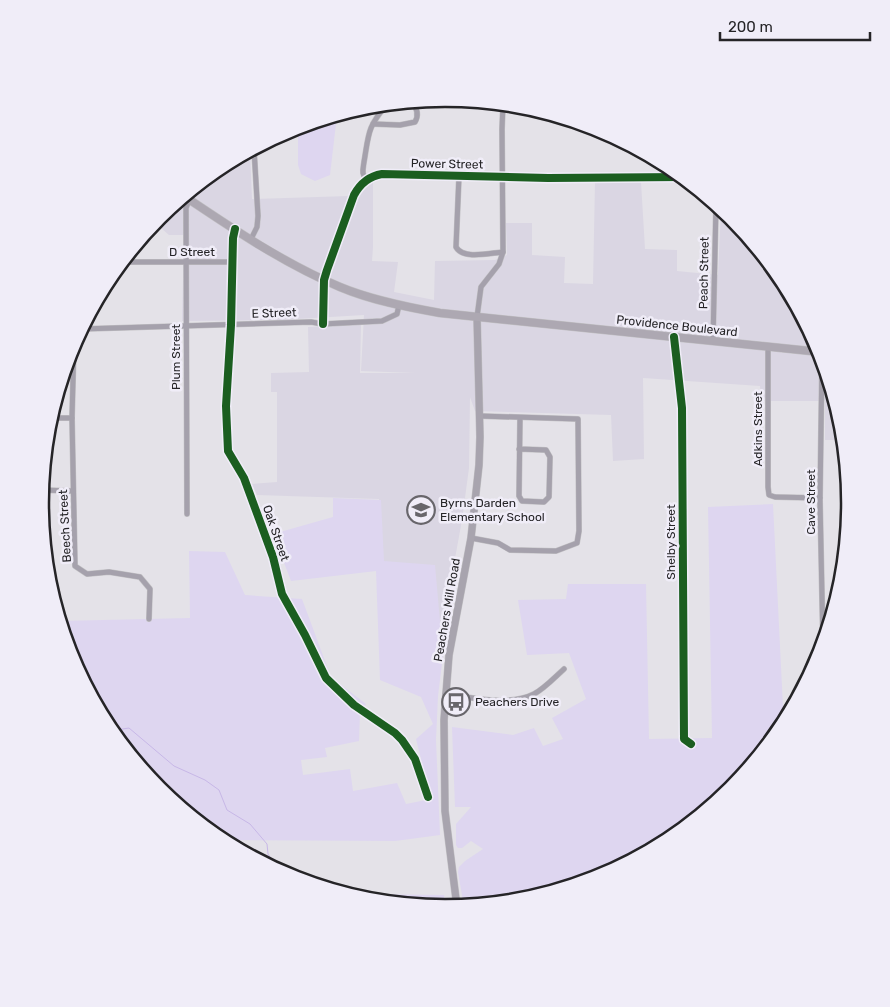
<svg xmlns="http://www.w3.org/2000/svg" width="890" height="1007" font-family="Rubik,sans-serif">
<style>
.built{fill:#dad6e3}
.green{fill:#ded6f0}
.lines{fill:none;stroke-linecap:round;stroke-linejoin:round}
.stream{stroke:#c7b7e7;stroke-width:1}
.minor-casing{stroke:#c2c1c4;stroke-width:6}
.major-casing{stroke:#c2c1c4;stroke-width:8}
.highway-casing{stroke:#c2c1c4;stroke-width:9}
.minor{stroke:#a5a1ac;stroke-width:5}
.major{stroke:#a8a4ae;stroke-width:7}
.highway{stroke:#ada8b2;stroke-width:8}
.cycleway-casing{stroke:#f0edf8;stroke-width:11}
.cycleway{stroke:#1b5e20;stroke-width:8}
.labels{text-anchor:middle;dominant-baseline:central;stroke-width:5;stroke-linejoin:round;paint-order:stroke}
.street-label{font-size:12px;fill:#252427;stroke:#f0edf8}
.poi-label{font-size:12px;fill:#252427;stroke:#f0edf8;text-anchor:start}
.rim{fill:none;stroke:#252427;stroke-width:2.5}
</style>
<rect width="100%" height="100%" fill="#e4e2e8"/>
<polygon class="built" points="248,152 250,152 252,199 349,196 358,183 370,174 373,180 373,247 372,261 398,262 394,292 434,300 435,261 495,260 507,255 506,223 532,223 532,255 565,257 564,283 593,284 595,182 641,182 645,249 677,250 677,271 718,275 721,209 732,217 782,279 819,349 842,425 844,440 825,440 825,401 761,401 760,386 643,378 644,459 613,461 611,415 475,411 470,397 469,468 462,520 440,641 381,643 379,499 257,495 252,484 277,482 277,392 271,392 271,373 309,372 308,327 361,324 360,373 415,373 361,371 364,315 280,320 182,321 184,235 169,235 154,222 159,217 220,167"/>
<g class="green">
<polygon points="337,115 330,175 315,181 301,174 298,165 298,127"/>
<polygon points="333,498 381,500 384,561 435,565 443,655 438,696 436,740 440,835 395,841 220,840 158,790 108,728 71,658 60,621 190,618 189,551 225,552 245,595 302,599 331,677 366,704 360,713 359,741 325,748 327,757 301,760 303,775 350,769 353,791 397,783 406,804 431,799 416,739 433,724 421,697 380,680 376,571 291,581 273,534 333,517"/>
<polygon points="773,504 783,707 793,707 782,729 731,790 670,840 600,878 524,901 464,907 458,872 459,867 465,861 483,849 471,841 462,848 458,848 456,845 456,824 471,807 455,807 452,727 513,735 534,728 543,746 563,739 552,718 586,699 569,653 527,655 518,600 566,599 568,584 646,584 649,739 712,738 708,507"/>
<polygon points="41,514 46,514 51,593 48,582"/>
<polygon points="345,894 444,895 447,908 366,901"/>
</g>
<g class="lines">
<polyline class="stream" points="110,731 129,728 174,766 205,780 219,790 227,810 250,824 267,844 268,854 270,857 269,866"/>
<defs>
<g id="minor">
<path d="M373 124 400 125 415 122C419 115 417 108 412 102"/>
<path d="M459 176 456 247C463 260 490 253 503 252"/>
<path d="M367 180C361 174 363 170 364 162 369 133 367 128 387 104"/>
<polyline points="235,229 233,238 231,325 226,406 228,451 244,478 273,557 282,594 305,635 326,678 354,705 395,733 402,740 415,759 428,797"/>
<polyline points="251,239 257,227 258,216 254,149"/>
<polyline points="122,262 231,262"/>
<polyline points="477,317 481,287 499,264 503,252 502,129 503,104"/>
<path d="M323 324 324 280 327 270 354 195C360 184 370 176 382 174L548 178 683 177"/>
<polyline points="81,329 311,322 323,324 382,321 397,314 399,305"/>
<polyline points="674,337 682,408 684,739 691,744"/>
<polyline points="713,341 716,205"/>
<polyline points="74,342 72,418 75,566 87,574 109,572 140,577 150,589 149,619"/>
<polyline points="768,346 768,487 769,495 775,497 820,498"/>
<polyline points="822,358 820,500 823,645"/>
<polyline points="50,418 72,418"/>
<polyline points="519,449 546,450 550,457 549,497 544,502 522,501 519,496 520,418"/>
<polyline points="41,490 73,491"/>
<polyline points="187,514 186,208 189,200"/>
<polyline points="471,538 498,543 510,550 556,551 577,543 579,531 578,419 480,416"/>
<path d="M445 694C472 697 509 707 534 694 545 688 555 677 564 669"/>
</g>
<polyline id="major" points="457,907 445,811 444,720 449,655 471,538 479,465 480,437 477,317"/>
<path id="highway" d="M184 196C233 229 285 264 340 287 371 300 406 307 440 313L820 352"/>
</defs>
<use href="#minor" class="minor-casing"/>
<use href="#major" class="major-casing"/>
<use href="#highway" class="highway-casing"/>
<use href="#minor" class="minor"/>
<use href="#major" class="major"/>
<use href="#highway" class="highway"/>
<defs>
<g id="cycleway">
<polyline points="235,229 233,238 231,325 226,406 228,451 244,478 273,557 282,594 305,635 326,678 354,705 395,733 402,740 415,759 428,797"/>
<path d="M323 324 324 280 327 270 354 195C360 184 370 176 382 174L548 178 683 177"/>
<polyline points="674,337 682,408 684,739 691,744"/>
</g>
</defs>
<use href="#cycleway" class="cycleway-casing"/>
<use href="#cycleway" class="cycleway"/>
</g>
<defs>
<symbol id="school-ring" viewBox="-11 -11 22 22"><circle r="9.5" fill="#f0edf8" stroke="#68666b" stroke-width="1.5"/><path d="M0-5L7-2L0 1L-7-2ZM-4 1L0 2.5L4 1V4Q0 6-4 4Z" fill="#68666b"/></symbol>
<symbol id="bus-ring" viewBox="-11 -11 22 22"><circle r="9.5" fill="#f0edf8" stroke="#68666b" stroke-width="1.5"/><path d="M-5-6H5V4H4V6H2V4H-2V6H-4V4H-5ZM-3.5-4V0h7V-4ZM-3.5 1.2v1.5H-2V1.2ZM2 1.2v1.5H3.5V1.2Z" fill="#68666b"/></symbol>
</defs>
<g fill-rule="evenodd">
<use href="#school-ring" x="405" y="494" width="32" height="32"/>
<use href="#bus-ring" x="440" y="686" width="32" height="32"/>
</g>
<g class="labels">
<g class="street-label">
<text transform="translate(447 164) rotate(1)">Power Street</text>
<text x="192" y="252">D Street</text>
<text transform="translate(704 273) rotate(-89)">Peach Street</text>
<text transform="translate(274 313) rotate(-2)">E Street</text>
<text transform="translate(677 326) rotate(6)">Providence Boulevard</text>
<text transform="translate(176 357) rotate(-90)">Plum Street</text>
<text transform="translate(758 429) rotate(-90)">Adkins Street</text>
<text transform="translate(811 502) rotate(-90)">Cave Street</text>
<text transform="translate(65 526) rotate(-93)">Beech Street</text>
<text transform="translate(276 533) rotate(71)">Oak Street</text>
<text transform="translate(671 542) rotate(-90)">Shelby Street</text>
<text transform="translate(447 610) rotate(-80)">Peachers Mill Road</text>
</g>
<g class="poi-label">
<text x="440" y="503">Byrns Darden<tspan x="440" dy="14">Elementary School</tspan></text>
<text x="475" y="702">Peachers Drive</text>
</g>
</g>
<path d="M0 0H890V1007H0ZM49 503a396 396 0 1 1 792 0a396 396 0 1 1-792 0Z" fill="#f0edf8" fill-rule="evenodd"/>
<path class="rim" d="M49 503a396 396 0 1 1 792 0a396 396 0 1 1-792 0Z"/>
<path d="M720 32v8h150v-8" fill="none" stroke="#252427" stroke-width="2.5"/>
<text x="728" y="32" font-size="15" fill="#252427" stroke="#f0edf8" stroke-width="4" paint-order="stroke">200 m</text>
</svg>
